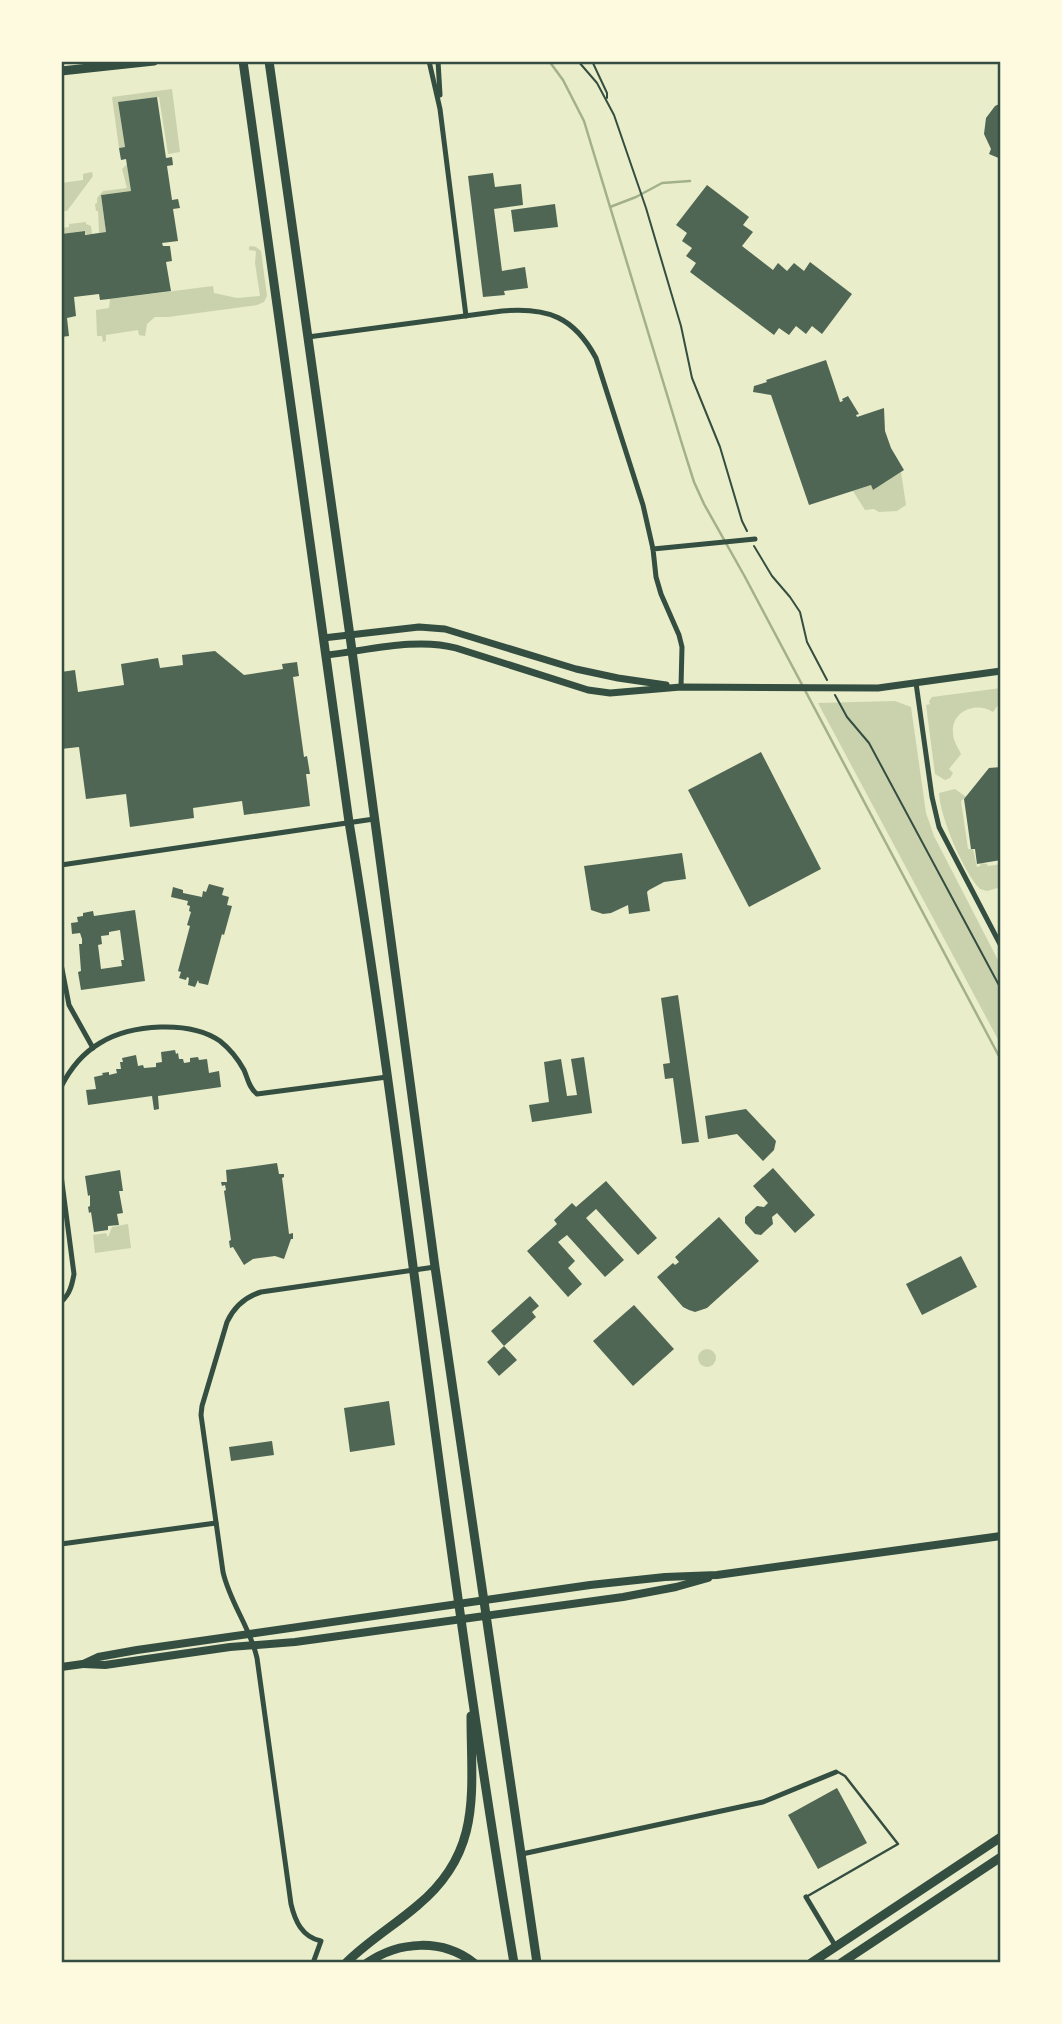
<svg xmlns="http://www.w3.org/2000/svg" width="1062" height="2024" font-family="Montserrat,sans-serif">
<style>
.green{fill:#cad2ad}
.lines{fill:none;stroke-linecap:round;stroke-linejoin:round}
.stream{stroke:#a3b18a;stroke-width:2.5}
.building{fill:#4f6655;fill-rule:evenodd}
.path{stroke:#344e41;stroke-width:2}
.service{stroke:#344e41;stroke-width:2.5}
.minor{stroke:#344e41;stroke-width:5}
.tertiary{stroke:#344e41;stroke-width:7}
.secondary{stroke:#344e41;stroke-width:8}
.primary{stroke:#344e41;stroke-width:9}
.neatline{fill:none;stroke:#344e41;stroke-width:2.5}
</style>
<rect width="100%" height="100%" fill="#e9edc9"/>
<g class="green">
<polygon points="172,89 180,152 168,154 159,97 118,102 125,147 119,148 112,97"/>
<polygon points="127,164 131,191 101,195 106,232 99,233 98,211 96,211 95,204 97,203 97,198 103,191 127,188 122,169"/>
<polygon points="92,172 93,176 67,211 64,211 63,206 61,206 61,183 83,180 83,174"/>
<polygon points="86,222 86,224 91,226 92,234 85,234 84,231 61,234 61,228 69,227 69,224"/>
<polygon points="251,246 256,247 261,251 267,296 264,302 257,305 168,317 155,317 147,324 145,336 139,335 138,330 106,335 106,341 103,342 102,336 97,336 96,310 109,308 110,299 213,286 214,293 237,298 260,296 255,263 256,251 249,250 249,247"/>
<polygon points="901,472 906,505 897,511 879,512 874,509 865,510 853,491 871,485 873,490"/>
<path d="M1001 688V701L993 712C976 701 951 711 953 733 953 741 958 747 961 754L949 769 953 773 950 778 945 780 935 774 926 705 930 704 929 701 932 697Z"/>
<polygon points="895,701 911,707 926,813 934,836 1001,966 1001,1045 818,703"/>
<path d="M955 789 966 797 961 801 968 849H973L977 867 980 866 981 863 987 864 988 866 1001 864V887L987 891 980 889C963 871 940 817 939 793Z"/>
<polygon points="128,1224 131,1248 95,1253 93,1235 106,1233 108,1237 112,1227"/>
<circle cx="707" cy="1358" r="9"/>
</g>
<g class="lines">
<g class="stream">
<polyline points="549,61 563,80 584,121 682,444 694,482 704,504 745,577 1001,1060"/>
<polyline points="610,207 636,197 662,183 690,181"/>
</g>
</g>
<g class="building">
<polygon points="157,97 166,158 172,157 173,165 167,166 172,200 178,199 180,208 173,209 178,241 162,243 163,246 170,246 172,261 166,262 171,291 109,299 100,300 99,294 74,297 76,316 67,318 69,336 61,337 61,234 85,231 85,235 106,232 101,195 131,191 126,159 121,160 119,148 125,147 118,102"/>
<polygon points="1001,103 1001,159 989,154 991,149 984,134 986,118 995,106"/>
<polygon points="493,173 495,187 521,184 523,205 494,209 502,271 525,267 528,288 504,291 505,295 483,297 468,176"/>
<polygon points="707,185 749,217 743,225 753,232 742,246 773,270 778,263 787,271 794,263 804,271 810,262 852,294 822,334 812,326 806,334 796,326 789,335 779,328 774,335 690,272 696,263 686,256 692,248 682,241 687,233 676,225"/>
<polygon points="555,204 558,227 514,232 511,210"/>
<polygon points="826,360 840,402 843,401 842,399 848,396 859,414 856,415 857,417 884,408 885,431 891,448 904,470 873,490 871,485 809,505 771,395 753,392 754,386 767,382 766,380"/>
<polygon points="215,651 244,675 283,669 282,664 297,662 299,676 293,677 304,757 307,756 310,774 306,774 310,806 244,815 242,801 193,808 194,818 130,827 126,794 86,799 79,747 61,749 61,672 75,670 78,692 124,685 121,664 158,658 160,668 183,665 182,655"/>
<polygon points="761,752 821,869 749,907 688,790"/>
<polygon points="1001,767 1001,860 977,864 975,849 971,849 964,799 989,768"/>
<polygon points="682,853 686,879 664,882 649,890 647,892 650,911 629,914 628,905 611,913 603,914 591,910 584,866"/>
<polygon points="209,884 224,888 222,895 229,897 227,905 232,906 224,935 222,934 208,985 199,983 198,980 195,987 188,985 189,978 187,977 186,980 179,978 181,972 178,971 190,926 187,925 191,912 189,911 190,906 187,905 188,901 171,897 173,887 183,890 183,893 202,897 203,891 206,892"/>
<path d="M135 910 145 981 81 990 78 972 81 971 79 944H82V939L80 933 72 934 71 923 78 922 77 917 83 916V913L93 911 94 916ZM120 930 124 960H121L122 966 101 969 98 945 102 944 101 936 109 935V932Z"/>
<polygon points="678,995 699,1142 682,1144 673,1078 665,1079 663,1064 670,1063 661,998"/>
<polygon points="175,1050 176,1054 178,1053 179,1059 183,1059 184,1063 190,1062 190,1058 198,1057 199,1060 207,1059 209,1073 219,1071 221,1087 158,1096 159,1109 154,1110 152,1096 88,1105 86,1090 96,1089 94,1077 103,1075 102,1073 109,1072 109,1075 117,1073 116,1069 121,1069 120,1062 123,1062 122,1058 136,1055 138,1066 143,1065 144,1068 156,1067 156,1063 162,1062 161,1052"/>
<polygon points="584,1057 592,1113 532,1122 529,1105 549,1102 544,1062 561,1059 567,1096 577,1095 571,1059"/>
<polygon points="746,1109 776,1141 774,1150 763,1161 737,1134 708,1139 705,1116"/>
<polygon points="277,1163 279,1174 284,1174 284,1177 282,1178 289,1234 293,1233 293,1239 291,1239 284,1259 275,1256 253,1259 244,1265 233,1247 230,1248 229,1241 231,1240 224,1191 226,1190 225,1185 222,1186 221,1182 227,1182 226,1170"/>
<polygon points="773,1168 815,1215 795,1233 777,1213 772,1217 773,1224 761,1235 755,1234 745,1223 745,1217 757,1206 764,1207 768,1203 753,1186"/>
<polygon points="120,1170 123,1191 119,1191 123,1213 117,1214 119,1225 108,1226 108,1230 94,1232 91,1212 89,1213 88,1207 90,1206 90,1195 88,1196 85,1176"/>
<polygon points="606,1181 657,1238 638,1255 596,1209 586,1218 624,1260 605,1277 567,1235 558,1242 575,1261 568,1268 582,1284 568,1297 527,1251 557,1224 554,1220 572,1203 576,1207"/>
<polygon points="719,1217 759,1261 707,1308 695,1312 689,1310 683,1307 657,1277 673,1263 675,1265 679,1262 675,1257"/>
<polygon points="961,1256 977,1287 922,1315 906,1284"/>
<polygon points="530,1296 539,1306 532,1312 536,1317 504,1346 491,1331"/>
<polygon points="634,1305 674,1349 633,1386 593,1341"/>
<polygon points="504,1346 517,1360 499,1376 487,1362"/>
<polygon points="389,1401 395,1445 350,1452 344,1408"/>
<polygon points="272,1441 274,1455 231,1461 229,1447"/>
<polygon points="837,1788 867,1843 818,1869 788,1815"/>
</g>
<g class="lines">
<g class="path">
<polyline points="578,61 597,83 614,115 646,208 681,326 692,378 720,447 742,521 747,531"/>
<polyline points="592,61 607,93 607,98"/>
<polyline points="754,546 772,576 790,597 800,612 807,642 827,680"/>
<polyline points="835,695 847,717 869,743 1001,989"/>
</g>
<polyline class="service" points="806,1897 898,1844 845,1776 838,1772"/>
<g class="minor">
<polyline points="429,61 440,109 466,316"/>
<polyline points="438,61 440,95"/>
<path d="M308 337 502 311C548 307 574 317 596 358L643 505 653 549"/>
<polyline points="916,683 932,797 939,827 1001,946"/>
<polyline points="681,687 682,647 679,635 661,594 656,577 653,549 755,539"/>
<polyline points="61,865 374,819"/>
<polyline points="61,964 69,1005 93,1048"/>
<path d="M61 1087C70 1069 83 1053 100 1043 131 1024 190 1020 220 1041 230 1049 238 1059 244 1070 248 1079 249 1088 257 1094L387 1077"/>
<path d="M61 1175 74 1274C72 1285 70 1294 61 1302"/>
<polyline points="61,1544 216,1523"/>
<polyline points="522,1854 763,1802 836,1772"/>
<polyline points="806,1897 836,1947"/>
<path d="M313 1963 321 1941C302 1937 295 1921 291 1904L257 1658C250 1627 230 1603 223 1572L201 1415 202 1406 227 1322C234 1307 245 1297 261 1292L435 1267"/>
</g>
<g class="tertiary">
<polyline points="323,638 419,627 445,629 576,669 618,678 666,685"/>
<path d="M326 655C366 651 416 637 456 648L588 690 610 693 681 687 878 688 1001 671"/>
</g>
<g class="secondary">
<polyline points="83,1664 105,1665 230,1647 295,1642 623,1597 676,1587 708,1578"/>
<polyline points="61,1667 83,1664 98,1657 137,1650 590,1585 665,1577 717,1575 1001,1536"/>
</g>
<g class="primary">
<path d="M243 61 349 822C381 1015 405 1208 431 1401 456 1589 482 1776 514 1963"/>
<polyline points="269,61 350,636 435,1267 537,1963"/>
<polyline points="61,71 154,61"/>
<path d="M346 1963C368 1941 395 1925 418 1905 483 1851 471 1792 471 1716"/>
<path d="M367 1963C399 1941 442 1938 474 1963"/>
<polyline points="811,1963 1001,1837"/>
<polyline points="841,1963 1001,1857"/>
</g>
</g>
<rect width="1062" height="2024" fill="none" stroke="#fefae0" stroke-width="126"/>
<rect x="63" y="63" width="936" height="1898" class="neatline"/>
</svg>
